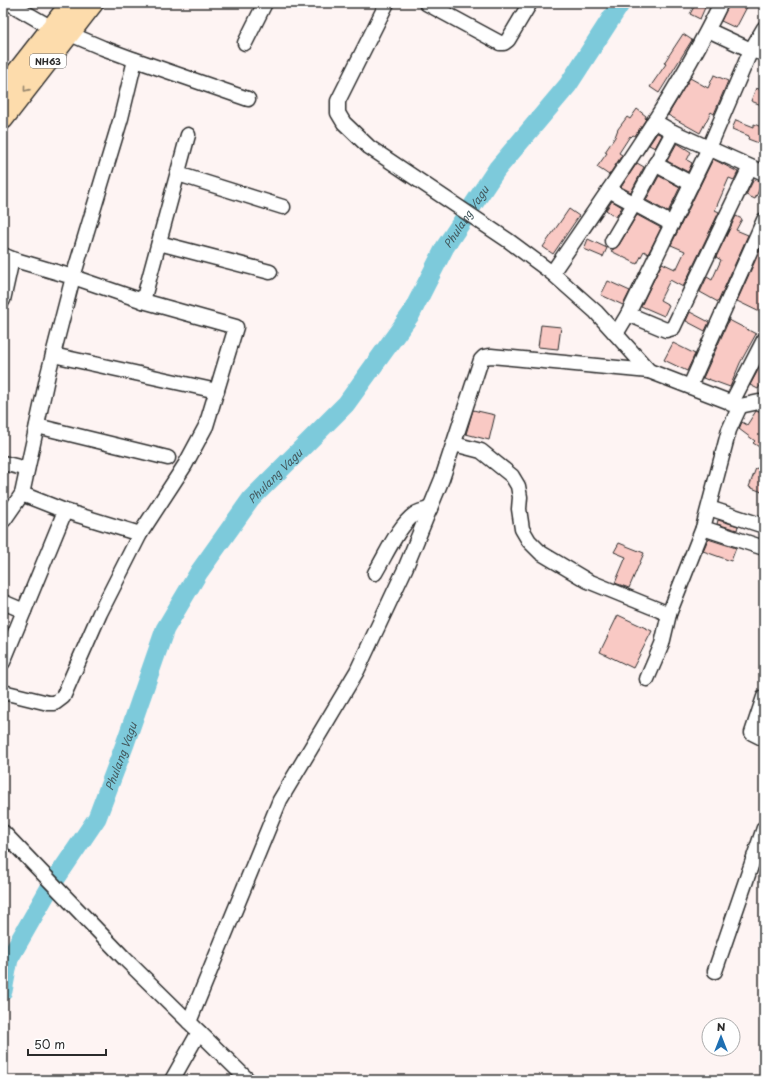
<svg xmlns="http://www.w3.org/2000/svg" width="767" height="1083" font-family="'Playpen Sans',sans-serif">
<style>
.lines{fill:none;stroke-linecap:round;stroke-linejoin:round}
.river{stroke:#7dcadb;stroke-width:19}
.building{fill:#f9c9c4;stroke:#2b2b2b}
.minor-casing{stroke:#2b2b2b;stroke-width:17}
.highway-casing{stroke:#2b2b2b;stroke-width:23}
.minor{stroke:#fff;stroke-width:14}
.highway{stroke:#fddcac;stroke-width:20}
.oneway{stroke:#94846c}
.labels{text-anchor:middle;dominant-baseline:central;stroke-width:3.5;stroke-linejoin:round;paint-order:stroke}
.shield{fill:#fff;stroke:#6b6b6b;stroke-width:1}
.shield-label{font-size:9px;font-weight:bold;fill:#2b2b2b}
.water-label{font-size:11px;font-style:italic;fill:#445b60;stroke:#fff}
</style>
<rect width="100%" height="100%" fill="#fef4f3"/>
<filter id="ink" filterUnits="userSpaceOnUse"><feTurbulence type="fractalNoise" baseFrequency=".025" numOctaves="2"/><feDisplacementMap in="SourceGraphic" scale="8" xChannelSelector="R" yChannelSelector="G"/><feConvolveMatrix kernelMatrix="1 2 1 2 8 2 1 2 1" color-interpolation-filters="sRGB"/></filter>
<g filter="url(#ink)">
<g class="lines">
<path class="river" id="s1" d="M3 991 9 959 49 889 97 818 125 744 165 629 199 572 251 499 346 404 411 314 445 247 497 169 568 85 621 3"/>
</g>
<g class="building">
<polygon points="696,3 707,3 700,19 690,14"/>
<polygon points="729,3 749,3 736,28 721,21"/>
<polygon points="683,34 692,40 659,93 650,87 666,64 664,63"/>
<polygon points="714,75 728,81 714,114 711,112 700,133 668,115 690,78 708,88"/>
<polygon points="756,88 764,91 764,106 751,101"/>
<polygon points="637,109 646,116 645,118 646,119 635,136 633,135 631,137 630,136 619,153 622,155 609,175 597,167 607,153 605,152 615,137 618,129 627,117 630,119"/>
<polygon points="736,120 754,127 754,124 764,128 764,145 748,139 749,136 732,129"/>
<polygon points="657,133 662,135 655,148 649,145"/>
<polygon points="677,143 691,152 687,160 692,163 688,172 667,161"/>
<polygon points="713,159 738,172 734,180 729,178 715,210 719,212 683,287 670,280 660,300 669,305 664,316 641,306 662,263 675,269 675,267 677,268 685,251 671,245"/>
<polygon points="637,163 644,167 631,192 621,187"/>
<polygon points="659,176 680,187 668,212 646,200"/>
<polygon points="754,179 762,183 755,199 746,195"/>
<polygon points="612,201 622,207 616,217 606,210"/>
<polygon points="569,209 579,216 553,254 543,247"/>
<polygon points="637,215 661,228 648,254 644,251 637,264 611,251 619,245"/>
<polygon points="736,216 742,219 736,230 748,235 718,302 700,292 707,277 712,280 721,260 716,257"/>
<polygon points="588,239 607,248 603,257 584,249"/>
<polygon points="764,241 764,314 737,301"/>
<polygon points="608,281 630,291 623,305 601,295"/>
<polygon points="690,312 709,322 705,331 686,321"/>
<polygon points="729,320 756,334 740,363 730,387 708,379 708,380 703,378"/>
<polygon points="541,325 561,327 558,349 538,347"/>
<polygon points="673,343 695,354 687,371 664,360"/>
<polygon points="764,359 764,379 758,389 750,385"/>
<polygon points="473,410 495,415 489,440 466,434"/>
<polygon points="756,411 764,414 764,450 753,443 755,441 739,429 742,422 747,425"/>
<polygon points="756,468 764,471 764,487 762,492 749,487"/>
<polygon points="718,520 738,526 737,530 717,524"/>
<polygon points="708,539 736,548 731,561 703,551"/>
<polygon points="619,543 644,553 629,588 615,583 626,557 614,552"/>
<polygon points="618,615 652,631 633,668 600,652"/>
</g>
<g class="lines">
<defs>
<g id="minor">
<polyline points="9,3 52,28 70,34 103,48 130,58 248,99"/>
<polyline points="387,3 338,101 338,113 344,123 369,147 509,241 552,273 596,312 649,371 740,406 759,402 764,405"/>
<polyline points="426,3 500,43 504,43 508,40 530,3"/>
<polyline points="708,30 751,50 764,54"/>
<polyline points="245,43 265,3"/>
<polyline points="654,121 673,132 764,173"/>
<polyline points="655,164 692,184"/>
<polyline points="178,174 283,207"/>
<polyline points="609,190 672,224"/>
<polyline points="612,241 634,204 673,132"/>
<polyline points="159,243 270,272"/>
<polyline points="3,255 12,259 73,277 48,374 22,494 4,520"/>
<path d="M552 273C611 187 675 98 721 3"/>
<polyline points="3,300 12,259"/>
<polyline points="143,301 188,135"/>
<polyline points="628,314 666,330 673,328 750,167"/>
<polyline points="616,334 628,314 709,148 751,50 764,28"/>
<polyline points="53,355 217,391"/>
<polyline points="690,386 764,220"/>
<polyline points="731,404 764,340"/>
<polyline points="740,406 729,430 703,528 764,548"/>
<polyline points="37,426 168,458"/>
<polyline points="454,444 481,451 512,476 518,486 520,497 519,509 522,529 529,541 541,553 588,581 669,614"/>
<polyline points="3,463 27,469"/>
<polyline points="22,494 65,511 140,534"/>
<polyline points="709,508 764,526"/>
<path d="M375 573C386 555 398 526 415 514 419 511 425 510 430 509"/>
<polyline points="3,602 24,611"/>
<polyline points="3,662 65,511"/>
<polyline points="647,679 662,644 669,614 703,528"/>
<polyline points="3,692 48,703 55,703 63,697 100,613 140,534 185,465 206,426 236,327 143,301 73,277 121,118 135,60"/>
<polyline points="764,697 752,733 764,739"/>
<polyline points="3,832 125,959 248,1080"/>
<polyline points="715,971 764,828"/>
<polyline points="189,1022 280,800 357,671 405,569 442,479 481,360 484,357 491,356 649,371"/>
<polyline points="172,1080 199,1032"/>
</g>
<g id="highway">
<polyline points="3,90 71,3"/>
<polyline points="3,119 93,3"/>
</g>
</defs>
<use href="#minor" class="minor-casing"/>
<use href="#highway" class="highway-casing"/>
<use href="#minor" class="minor"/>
<use href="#highway" class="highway"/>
</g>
<defs><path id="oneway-chevron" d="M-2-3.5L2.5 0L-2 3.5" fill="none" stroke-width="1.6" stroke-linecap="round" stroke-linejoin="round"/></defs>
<use class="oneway" href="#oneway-chevron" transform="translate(26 89) rotate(129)"/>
</g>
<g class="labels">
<rect class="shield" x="30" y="54" width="36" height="14" rx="3"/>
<g class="shield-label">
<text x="48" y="61">NH63</text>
</g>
<g class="water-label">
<text stroke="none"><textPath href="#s1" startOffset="913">Phulang Vagu</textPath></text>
<text stroke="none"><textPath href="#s1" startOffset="589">Phulang Vagu</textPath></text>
<text stroke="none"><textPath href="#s1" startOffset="265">Phulang Vagu</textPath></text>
</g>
</g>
<rect width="767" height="1083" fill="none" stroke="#fff" stroke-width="16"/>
<rect x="8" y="8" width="751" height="1067" fill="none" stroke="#2b2b2b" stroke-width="1.5" filter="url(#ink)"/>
<g transform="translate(721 1037)"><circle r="19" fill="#ffffff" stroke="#aaaaaa"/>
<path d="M0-3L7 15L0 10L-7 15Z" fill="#1f6fb2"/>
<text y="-6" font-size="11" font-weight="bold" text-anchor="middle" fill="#2b2b2b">N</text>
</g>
<path d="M28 1049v6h78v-6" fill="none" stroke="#2b2b2b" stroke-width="2"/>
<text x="34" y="1049" font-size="12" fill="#2b2b2b" stroke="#ffffff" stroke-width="3" paint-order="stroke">50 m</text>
</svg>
